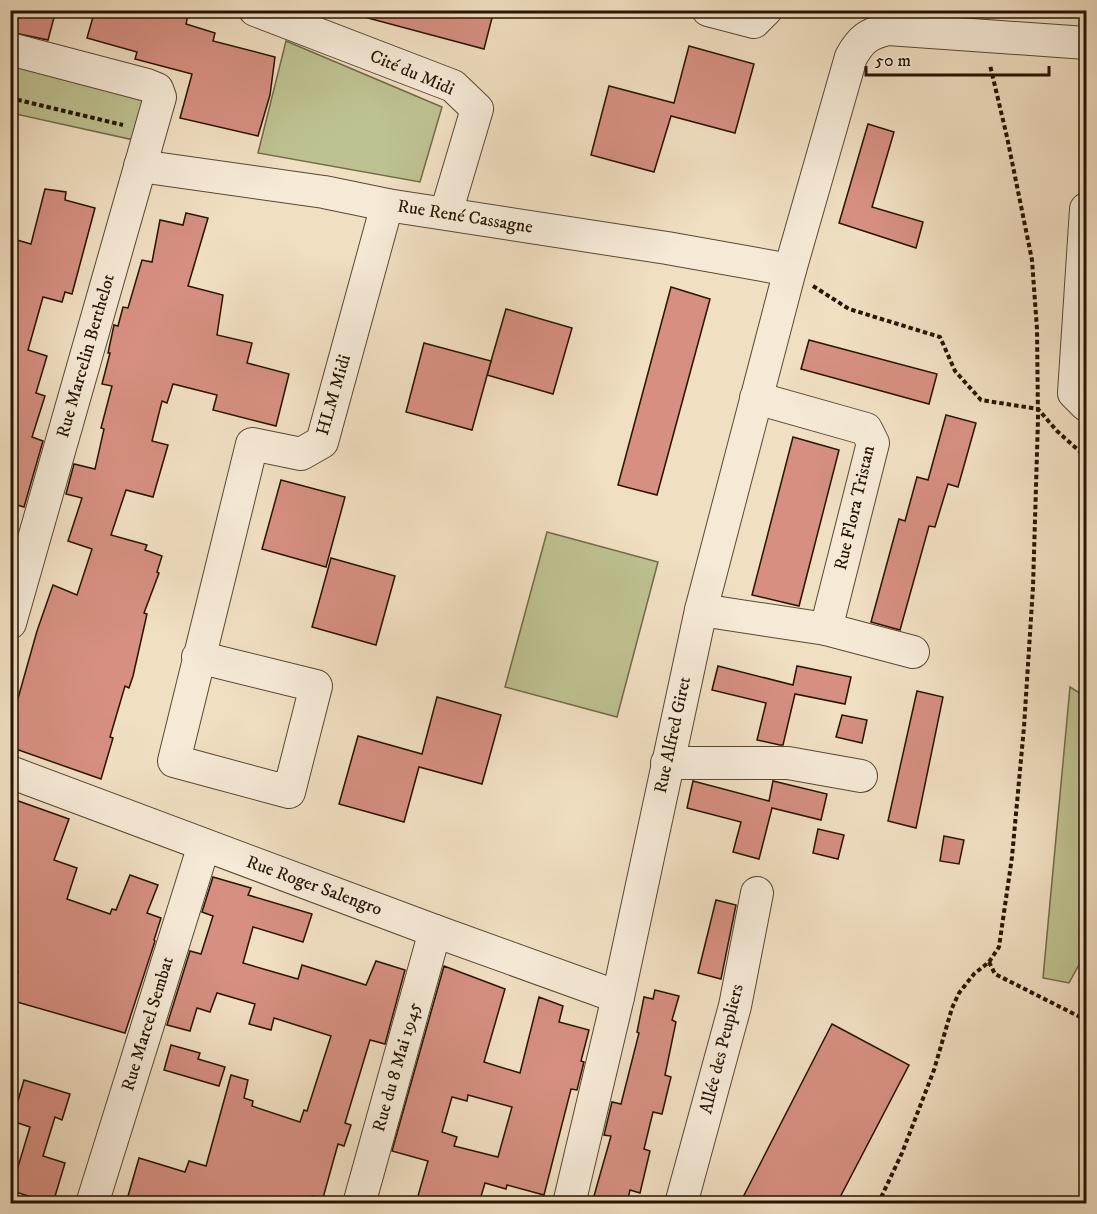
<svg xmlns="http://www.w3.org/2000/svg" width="1097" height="1214" font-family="'IM FELL DW Pica',serif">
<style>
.green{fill:#bec190;stroke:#726a48;stroke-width:1.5}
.building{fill:#d68f81;stroke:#261400;stroke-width:1.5;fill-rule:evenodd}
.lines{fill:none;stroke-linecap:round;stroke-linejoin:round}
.minor-casing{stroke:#594730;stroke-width:34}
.path{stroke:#261400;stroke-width:4;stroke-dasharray:4.5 3;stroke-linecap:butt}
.minor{stroke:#f6ead7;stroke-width:32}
.labels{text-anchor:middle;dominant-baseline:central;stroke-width:6;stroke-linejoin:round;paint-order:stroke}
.street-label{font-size:18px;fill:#261400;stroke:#f6ead7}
</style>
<rect width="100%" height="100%" fill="#f1dfc2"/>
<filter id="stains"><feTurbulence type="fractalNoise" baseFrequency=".00333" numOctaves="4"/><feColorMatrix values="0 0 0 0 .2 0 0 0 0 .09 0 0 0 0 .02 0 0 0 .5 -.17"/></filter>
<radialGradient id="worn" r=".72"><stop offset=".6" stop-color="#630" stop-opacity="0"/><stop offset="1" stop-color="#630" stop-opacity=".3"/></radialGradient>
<g class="green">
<polygon points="286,41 442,107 420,182 258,153"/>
<polygon points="10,65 145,100 134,140 11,113"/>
<polygon points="547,532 658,562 617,717 505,687"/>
<polygon points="1070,687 1086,697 1086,952 1069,983 1043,978"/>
</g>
<g class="building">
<polygon points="10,10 56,10 48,40 10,32"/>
<polygon points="95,10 170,10 188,15 186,24 215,33 213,41 275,57 270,95 258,136 180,118 192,74 135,59 137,52 87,38"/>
<polygon points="365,10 494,10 484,49 364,17"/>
<polygon points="689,46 754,64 735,133 671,116 654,172 591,155 609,86 674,103"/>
<polygon points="868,124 894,132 872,207 923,222 916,248 839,223"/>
<polygon points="45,189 66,192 65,200 95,208 72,294 65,292 62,302 43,297 28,350 47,356 36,393 45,396 32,437 43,441 24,507 10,503 10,238 31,244"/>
<polygon points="186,213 208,218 188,286 223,295 217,335 252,343 247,363 289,374 276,426 213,410 217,395 173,384 167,403 162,401 152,441 168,445 153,497 126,490 111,535 147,545 145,550 162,556 157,572 159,573 144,613 147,614 133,676 129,688 125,686 110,737 113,738 101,779 10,747 10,707 15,709 37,631 53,585 77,595 92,549 68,541 82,498 66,494 74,464 95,469 104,429 101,428 112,386 102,384 110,353 108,353 114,325 118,326 123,307 128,308 142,260 152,262 160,220 183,225"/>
<polygon points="671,287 710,299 657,495 618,485"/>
<polygon points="506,309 572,328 553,394 487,375"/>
<polygon points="809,340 937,374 929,404 801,369"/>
<polygon points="424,343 491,361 472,430 406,412"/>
<polygon points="946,415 976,423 958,487 948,484 935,527 929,526 900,630 871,622 899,519 905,521 917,477 928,480"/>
<polygon points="793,437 839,450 799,606 752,595"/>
<polygon points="281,480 345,497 326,567 262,549"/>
<polygon points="331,558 395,576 376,645 312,627"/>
<polygon points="718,666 793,685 797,666 851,677 845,704 795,694 783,745 780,745 757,740 766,703 712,690"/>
<polygon points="917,691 943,697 916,828 888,821"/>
<polygon points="437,697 501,715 482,784 419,767 404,822 339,804 358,736 422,754"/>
<polygon points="842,715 867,720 862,743 836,737"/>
<polygon points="693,781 769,801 773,781 827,794 821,820 772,808 759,859 733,852 741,822 687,808"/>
<polygon points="10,798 69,819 54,860 77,868 67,899 110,914 112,909 116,910 130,875 158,885 147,913 161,918 154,940 155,941 125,1033 10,1000 18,972 10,969"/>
<polygon points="818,829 844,835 838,859 813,853"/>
<polygon points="944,836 964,840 959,864 940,861"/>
<polygon points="213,877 251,888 248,895 312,914 303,942 253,927 243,963 298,979 302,965 366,985 376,961 405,970 385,1044 370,1040 345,1123 351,1125 344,1146 338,1144 323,1198 312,1196 310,1203 252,1203 231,1197 229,1203 126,1203 139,1158 185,1172 189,1161 206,1166 231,1075 248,1080 244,1098 253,1101 252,1106 300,1122 304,1110 307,1111 331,1036 274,1018 271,1030 249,1024 255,1004 217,993 210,1012 197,1008 190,1031 167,1025 190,951 201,954 213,916 202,912"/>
<polygon points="716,900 736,905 721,979 698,973"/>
<path d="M444 966 505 989 484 1062 520 1073 539 997 563 1006 559 1022 589 1030 581 1061 584 1062 577 1090 571 1089 544 1195 507 1185 506 1189 485 1183 479 1203H416L428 1161 392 1151ZM468 1095 512 1107 498 1157 454 1146 457 1137 442 1132 452 1097 467 1101Z"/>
<polygon points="655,990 679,996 672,1020 676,1022 665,1075 671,1077 662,1114 653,1112 644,1149 650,1151 640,1193 630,1190 627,1203 592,1203 611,1136 604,1135 612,1102 621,1104 639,1033 637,1032 644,997 653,999"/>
<polygon points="832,1024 909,1065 837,1203 740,1203"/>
<polygon points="171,1045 200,1053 198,1059 225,1067 219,1086 164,1070"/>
<polygon points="24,1080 70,1094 62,1120 55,1117 43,1156 65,1163 53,1203 29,1203 31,1197 10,1190 10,1168 17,1170 30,1127 12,1121"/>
</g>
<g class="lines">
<defs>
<g id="minor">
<polyline points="255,10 453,86 477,109 446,213"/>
<polyline points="708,10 754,22 766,10"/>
<polyline points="10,49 147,85 157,89 160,97 10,623"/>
<polyline points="140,166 324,192 387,205 667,248 790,270"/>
<polyline points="1086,209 1074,393 1086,405"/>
<polyline points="756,398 866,429 873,443 826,629"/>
<polyline points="701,610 826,629 913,652"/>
<polyline points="198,657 316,686 289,792 174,761 252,444 301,454 322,442 387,205"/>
<polyline points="667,763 788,763 861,776"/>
<polyline points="10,772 435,931 618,997"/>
<polyline points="92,1204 204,845"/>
<polyline points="359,1204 435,931"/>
<path d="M569 1204 618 997 701 610 790 270 851 57C861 39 868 34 888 29L1086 43"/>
<polyline points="681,1204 735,1006 757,893"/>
</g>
</defs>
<use href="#minor" class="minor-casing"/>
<g class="path">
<polyline points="10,98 123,125"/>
<polyline points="813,286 849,309 940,337 955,371 981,400 1038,409 1057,431 1086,457"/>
<polyline points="989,962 995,974 1086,1020"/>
<polyline points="878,1204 902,1153 934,1070 952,1008 959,993 974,974 989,962 999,947 1012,857 1024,727 1033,587 1038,419 1037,329 1032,260 1007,137 990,65"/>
</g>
<use href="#minor" class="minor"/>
</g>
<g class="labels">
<g class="street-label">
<text transform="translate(412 73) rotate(23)">Cité du Midi</text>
<text transform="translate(465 217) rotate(9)">Rue René Cassagne</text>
<text transform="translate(86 356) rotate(-74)">Rue Marcelin Berthelot</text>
<text transform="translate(334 395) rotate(-74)">HLM Midi</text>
<text transform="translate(855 508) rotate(-77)">Rue Flora Tristan</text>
<text transform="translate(673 735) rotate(-78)">Rue Alfred Giret</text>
<text transform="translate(314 886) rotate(20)">Rue Roger Salengro</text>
<text transform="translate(148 1024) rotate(-73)">Rue Marcel Sembat</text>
<text transform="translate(722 1049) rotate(-76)">Allée des Peupliers</text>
<text transform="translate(397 1067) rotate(-74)">Rue du 8 Mai 1945</text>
</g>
</g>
<rect width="1097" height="1214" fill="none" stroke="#f1dfc2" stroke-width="36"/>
<rect x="12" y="12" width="1073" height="1190" fill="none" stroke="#261400" stroke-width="3"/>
<rect x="18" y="18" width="1061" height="1178" fill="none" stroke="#261400" stroke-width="1.5"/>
<path d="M866 66v9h183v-9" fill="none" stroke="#261400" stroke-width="3"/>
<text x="875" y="66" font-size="18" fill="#261400" stroke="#f6ead7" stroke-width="4.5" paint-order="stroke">50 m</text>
<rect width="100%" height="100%" filter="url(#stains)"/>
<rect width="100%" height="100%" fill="url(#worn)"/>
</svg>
